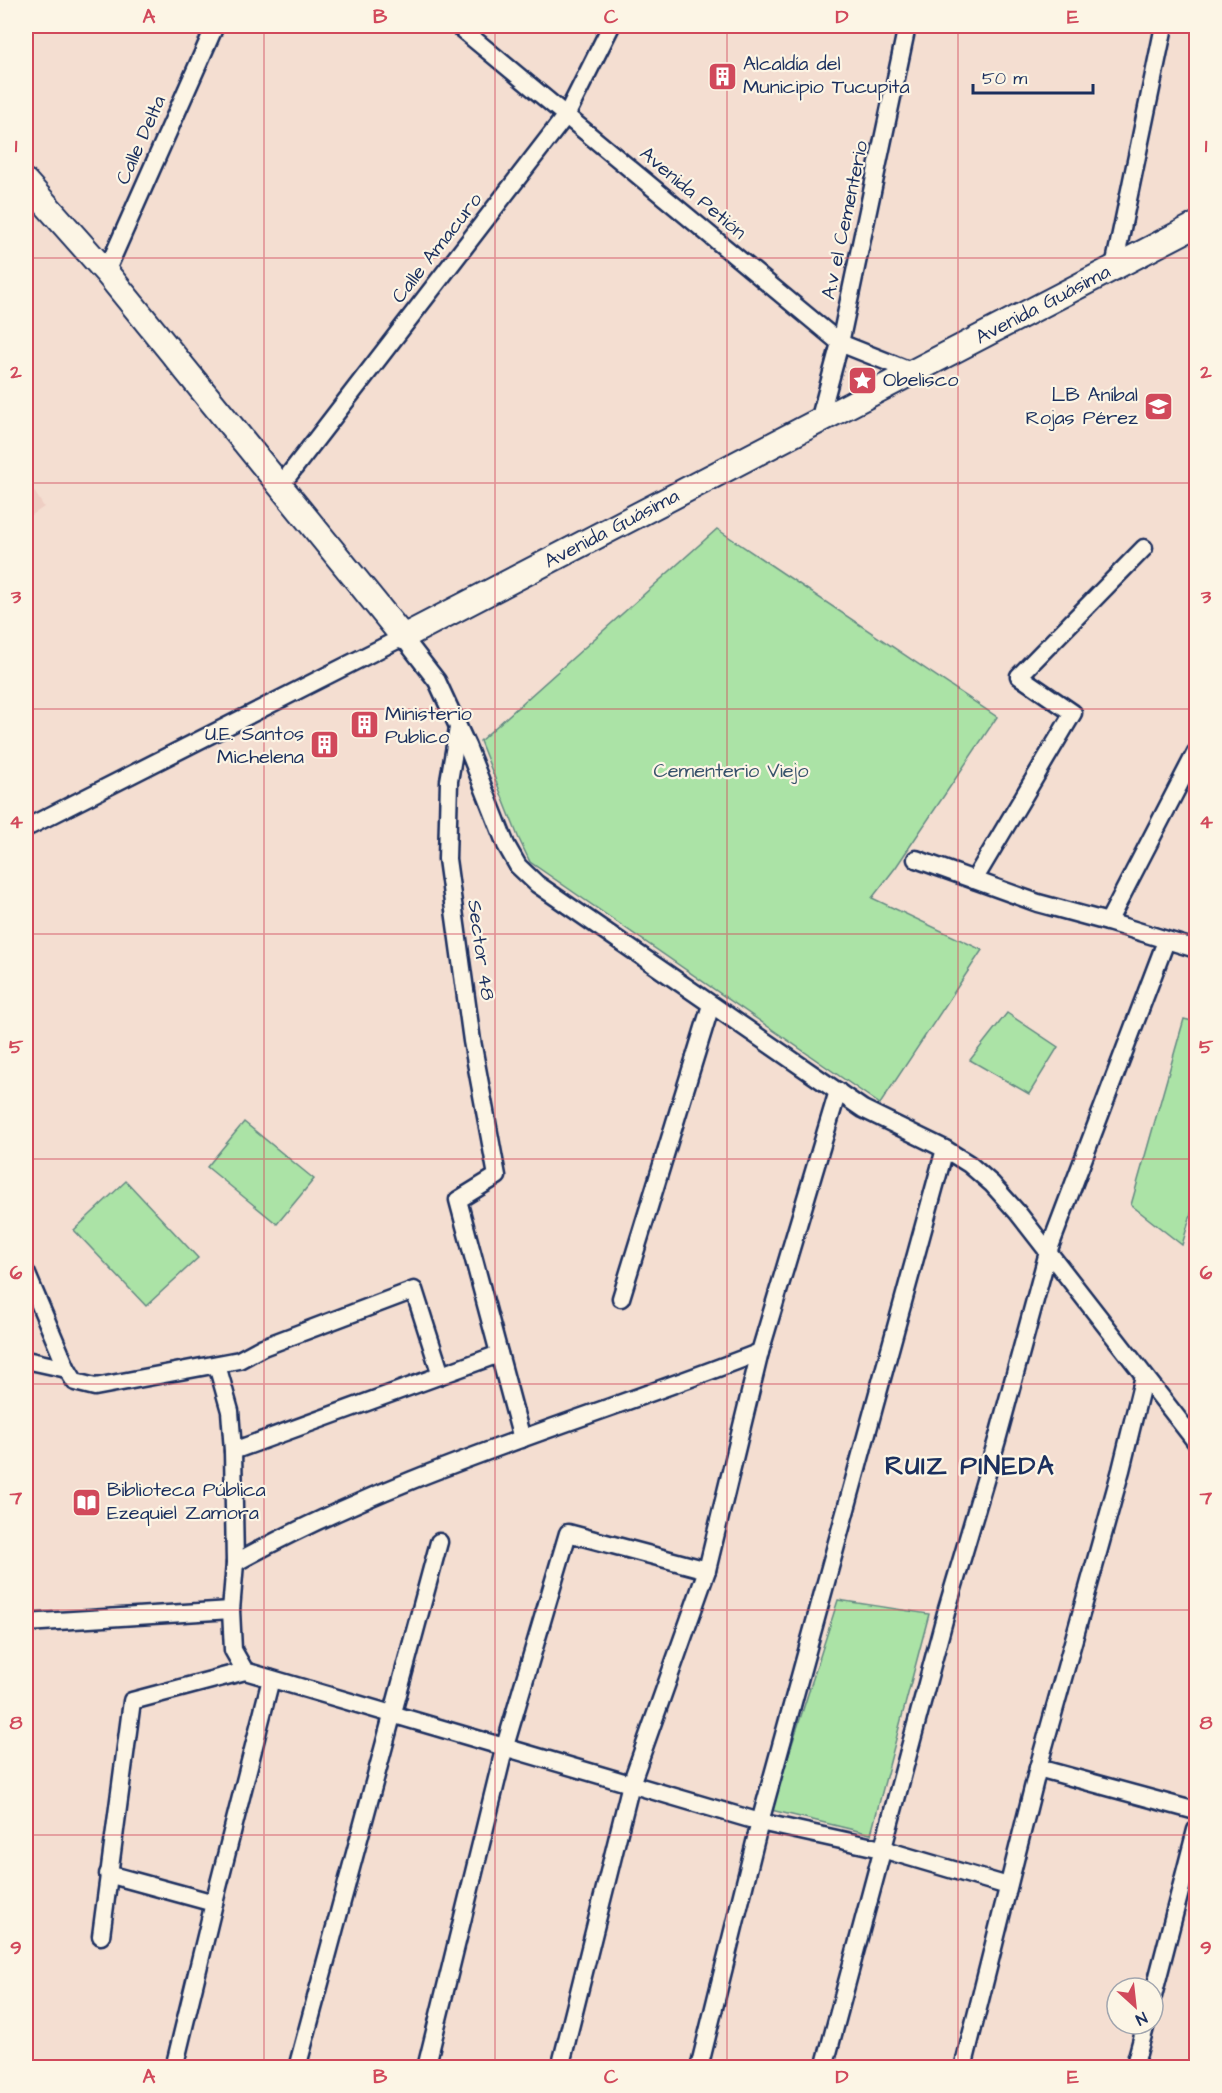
<svg xmlns="http://www.w3.org/2000/svg" width="1222" height="2093" font-family="'Architects Daughter',sans-serif">
<style>
.built{fill:#eecec3}
.green{fill:#abe3a6;stroke:#638982;stroke-width:1.5}
.lines{fill:none;stroke-linecap:round;stroke-linejoin:round}
.street-casing{stroke:#1b2f5e;stroke-width:21}
.secondary-casing{stroke:#1b2f5e;stroke-width:28}
.street{stroke:#fcf5e5;stroke-width:16}
.secondary{stroke:#fcf5e5;stroke-width:24}
.grid{fill:none;stroke:#d1495b;stroke-width:1.5;stroke-opacity:0.55}
.labels{text-anchor:middle;dominant-baseline:central;stroke-width:4.5;stroke-linejoin:round;paint-order:stroke}
.poi-label{font-size:20px;fill:#1b2f5e;stroke:#fcf5e5;text-anchor:start}
.street-label{font-size:20px;fill:#1b2f5e;stroke:#fcf5e5}
.park-label{font-size:20px;fill:#38536c;stroke:#fcf5e5}
.district-label{font-size:26px;font-weight:bold;letter-spacing:1.5px;fill:#1b2f5e;stroke:#fcf5e5}
.neatline{fill:none;stroke:#d1495b;stroke-width:2}
.grid-label{font-size:20px;text-anchor:middle;font-weight:bold;fill:#d1495b}
</style>
<rect width="100%" height="100%" fill="#f4ded1"/>
<filter id="ink" filterUnits="userSpaceOnUse"><feTurbulence type="fractalNoise" baseFrequency=".0167" numOctaves="2"/><feDisplacementMap in="SourceGraphic" scale="12" xChannelSelector="R" yChannelSelector="G"/><feConvolveMatrix kernelMatrix="1 2 1 2 8 2 1 2 1" color-interpolation-filters="sRGB"/></filter>
<g filter="url(#ink)">
<polygon class="built" points="26,478 44,507 26,519"/>
<g class="green">
<polygon points="717,529 997,717 896,867 872,898 982,950 880,1104 530,862 519,839 480,741"/>
<polygon points="1007,1013 1058,1047 1029,1094 970,1060"/>
<polygon points="1184,1019 1196,1022 1196,1197 1182,1245 1131,1205"/>
<polygon points="244,1122 314,1179 277,1224 207,1167"/>
<polygon points="126,1181 198,1258 146,1306 74,1230"/>
<polygon points="838,1600 929,1614 871,1834 771,1810"/>
</g>
<g class="lines">
<defs>
<g id="street">
<polyline points="458,26 840,343 913,372"/>
<polyline points="1114,267 1164,26"/>
<polyline points="106,272 215,26"/>
<polyline points="819,421 840,343 907,26"/>
<polyline points="281,485 567,114 611,26"/>
<polyline points="458,728 449,781 447,859 472,1041 497,1176 458,1200 522,1439"/>
<polyline points="26,828 403,637 437,681 467,746 506,845 518,866 537,884 863,1109 945,1149 969,1164 992,1184 1018,1213 1196,1442"/>
<polyline points="916,859 1038,903 1108,922 1196,949"/>
<polyline points="974,880 1073,713 1019,676 1144,548"/>
<polyline points="1108,922 1196,752"/>
<polyline points="26,1272 67,1369 75,1382 95,1387 239,1360 263,1347 414,1290 441,1375"/>
<polyline points="621,1298 711,1005"/>
<polyline points="26,1360 67,1369"/>
<polyline points="217,1365 230,1411 233,1451 235,1563 231,1610 233,1650 245,1671"/>
<polyline points="233,1451 499,1354"/>
<path d="M235 1563C400 1471 584 1421 760 1352"/>
<polyline points="26,1623 231,1610"/>
<polyline points="1038,1768 1196,1811"/>
<polyline points="108,1874 214,1903"/>
<polyline points="101,1936 132,1701 245,1671 760,1822 882,1849 1008,1886"/>
<polyline points="1153,1996 1196,1830"/>
<polyline points="174,2068 214,1903 271,1679"/>
<polyline points="297,2068 439,1542"/>
<polyline points="426,2068 505,1746 568,1533 707,1570"/>
<polyline points="560,2068 631,1784 707,1570 760,1352 838,1091"/>
<polyline points="699,2068 760,1822 945,1149"/>
<polyline points="824,2068 947,1609 997,1440 1048,1252 1166,941"/>
<polyline points="963,2068 1038,1768 1121,1470 1144,1376"/>
<polyline points="1134,2068 1146,2024"/>
</g>
<g id="secondary">
<path id="s1" d="M26 182 106 272 403 637 1196 225"/>
</g>
</defs>
<use href="#street" class="street-casing"/>
<use href="#secondary" class="secondary-casing"/>
<use href="#street" class="street"/>
<use href="#secondary" class="secondary"/>
</g>
</g>
<path class="grid" d="M264 26V2068M495 26V2068M727 26V2068M958 26V2068M26 258H1196M26 483H1196M26 709H1196M26 934H1196M26 1159H1196M26 1384H1196M26 1610H1196M26 1835H1196"/>
<defs>
<symbol id="building-square" viewBox="-11 -11 22 22"><rect x="-9" y="-9" width="18" height="18" rx="4" fill="#d1495b" stroke="#fcf5e5"/><path d="M-4-6H4V6H1V3H-1V6H-4ZM-2.5-4.3h1.7v1.8h-1.7ZM.8-4.3h1.7v1.8H.8ZM-2.5-1h1.7V.8h-1.7ZM.8-1h1.7V.8H.8Z" fill="#fff"/></symbol>
<symbol id="sight-square" viewBox="-11 -11 22 22"><rect x="-9" y="-9" width="18" height="18" rx="4" fill="#d1495b" stroke="#fcf5e5"/><path d="M0-6L1.8-2.2L6-1.7L2.9 1.2L3.7 5.4L0 3.3L-3.7 5.4L-2.9 1.2L-6-1.7L-1.8-2.2Z" fill="#fff"/></symbol>
<symbol id="school-square" viewBox="-11 -11 22 22"><rect x="-9" y="-9" width="18" height="18" rx="4" fill="#d1495b" stroke="#fcf5e5"/><path d="M0-5L7-2L0 1L-7-2ZM-4 1L0 2.5L4 1V4Q0 6-4 4Z" fill="#fff"/></symbol>
<symbol id="library-square" viewBox="-11 -11 22 22"><rect x="-9" y="-9" width="18" height="18" rx="4" fill="#d1495b" stroke="#fcf5e5"/><path d="M-6-4Q-3-5.5-.7-3.5V5Q-3 3-6 4ZM6-4Q3-5.5 .7-3.5V5Q3 3 6 4Z" fill="#fff"/></symbol>
</defs>
<g fill-rule="evenodd">
<use href="#building-square" x="706" y="60" width="33" height="33"/>
<use href="#sight-square" x="846" y="364" width="33" height="33"/>
<use href="#school-square" x="1142" y="390" width="33" height="33"/>
<use href="#building-square" x="348" y="708" width="33" height="33"/>
<use href="#building-square" x="308" y="728" width="33" height="33"/>
<use href="#library-square" x="70" y="1486" width="33" height="33"/>
</g>
<g class="labels">
<g class="poi-label">
<text x="743" y="64">Alcaldía del<tspan x="743" dy="23">Municipio Tucupita</tspan></text>
<text x="883" y="380">Obelisco</text>
<text x="1138" y="395" text-anchor="end">LB Aníbal<tspan x="1138" dy="23">Rojas Pérez</tspan></text>
<text x="385" y="714">Ministerio<tspan x="385" dy="23">Publico</tspan></text>
<text x="304" y="734" text-anchor="end">U.E. Santos<tspan x="304" dy="23">Michelena</tspan></text>
<text x="107" y="1490">Biblioteca Pública<tspan x="107" dy="23">Ezequiel Zamora</tspan></text>
</g>
<g class="street-label">
<text transform="translate(141 140) rotate(-66)">Calle Delta</text>
<text transform="translate(693 193) rotate(40)">Avenida Petión</text>
<text transform="translate(845 220) rotate(-78)">A.v el Cementerio</text>
<text transform="translate(437 248) rotate(-52)">Calle Amacuro</text>
<text stroke="none"><textPath href="#s1" startOffset="1312">Avenida Guásima</textPath></text>
<text stroke="none"><textPath href="#s1" startOffset="826">Avenida Guásima</textPath></text>
<text transform="translate(481 950) rotate(82)">Sector 48</text>
</g>
<g class="park-label">
<text x="731" y="771">Cementerio Viejo</text>
</g>
<g class="district-label">
<text x="970" y="1466">RUIZ PINEDA</text>
</g>
</g>
<rect width="1222" height="2093" fill="none" stroke="#fcf5e5" stroke-width="66"/>
<g transform="translate(1135 2006) rotate(153)"><circle r="28" fill="#fcf5e5" stroke="#a2a6af" stroke-width="1.5"/>
<path d="M0-4.5L10 22L0 15L-10 22Z" fill="#d1495b"/>
<text y="-9" font-size="16" font-weight="bold" text-anchor="middle" fill="#1b2f5e">N</text>
</g>
<path d="M973 84v9h120v-9" fill="none" stroke="#1b2f5e" stroke-width="3"/>
<text x="982" y="84" font-size="18" fill="#1b2f5e" stroke="#fcf5e5" stroke-width="4.5" paint-order="stroke">50 m</text>
<rect x="33" y="33" width="1156" height="2027" class="neatline"/>
<g class="grid-label">
<text x="149" y="23">A</text>
<text x="380" y="23">B</text>
<text x="611" y="23">C</text>
<text x="842" y="23">D</text>
<text x="1073" y="23">E</text>
<text x="16" y="152">1</text>
<text x="1206" y="152">1</text>
<text x="16" y="378">2</text>
<text x="1206" y="378">2</text>
<text x="16" y="603">3</text>
<text x="1206" y="603">3</text>
<text x="16" y="828">4</text>
<text x="1206" y="828">4</text>
<text x="16" y="1053">5</text>
<text x="1206" y="1053">5</text>
<text x="16" y="1279">6</text>
<text x="1206" y="1279">6</text>
<text x="16" y="1504">7</text>
<text x="1206" y="1504">7</text>
<text x="16" y="1729">8</text>
<text x="1206" y="1729">8</text>
<text x="16" y="1954">9</text>
<text x="1206" y="1954">9</text>
<text x="149" y="2083">A</text>
<text x="380" y="2083">B</text>
<text x="611" y="2083">C</text>
<text x="842" y="2083">D</text>
<text x="1073" y="2083">E</text>
</g>
</svg>
